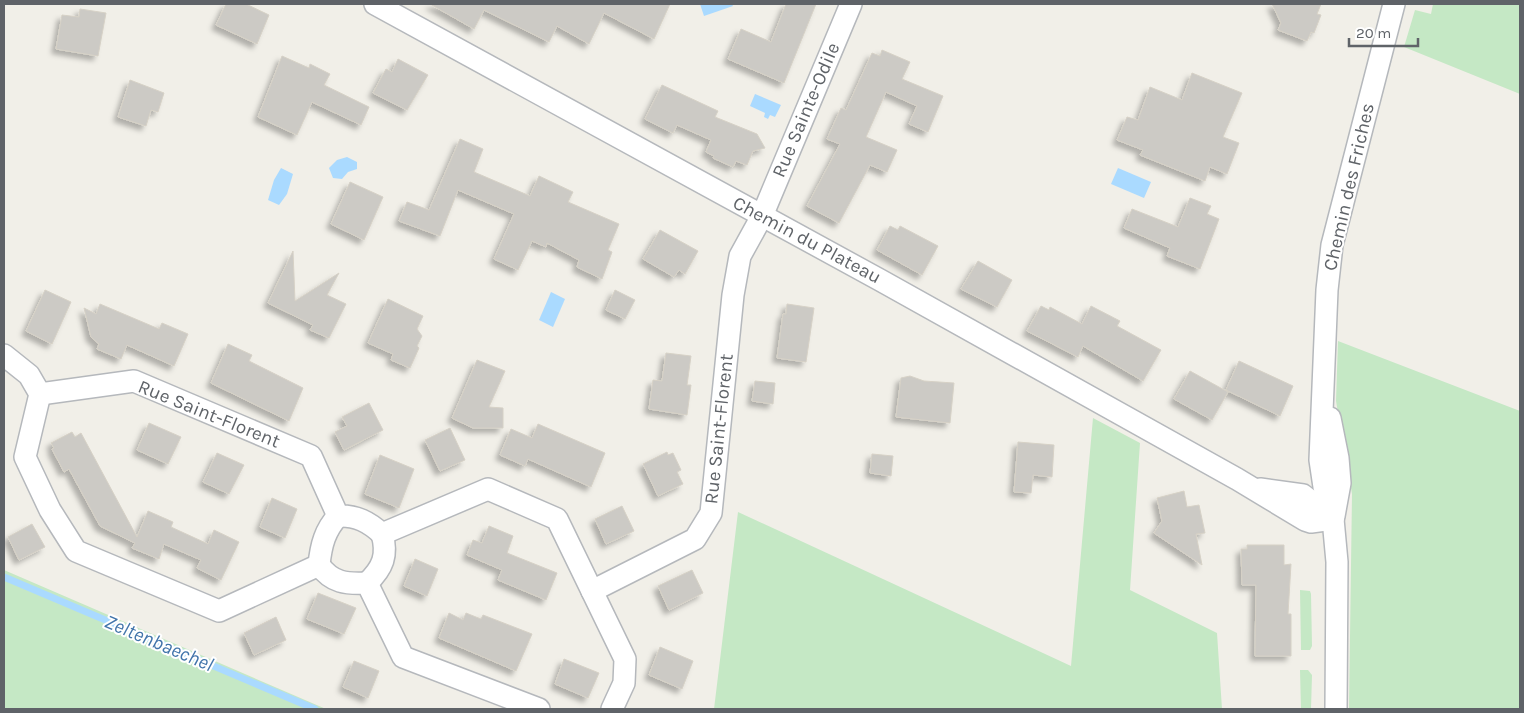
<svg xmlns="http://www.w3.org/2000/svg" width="1524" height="713" font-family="Karla,sans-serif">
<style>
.green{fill:#c5e8c5}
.water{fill:#aadaff}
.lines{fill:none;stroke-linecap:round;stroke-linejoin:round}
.stream{stroke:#aadaff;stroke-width:7}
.building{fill:#cccac5;stroke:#d6d1c6;filter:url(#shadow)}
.street-casing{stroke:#b5b8bc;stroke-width:24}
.street{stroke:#fff;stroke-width:21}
.labels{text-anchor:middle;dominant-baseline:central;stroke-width:4;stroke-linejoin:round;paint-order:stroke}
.street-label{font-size:19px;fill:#5f6368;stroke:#fff}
.water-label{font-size:20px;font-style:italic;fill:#4174aa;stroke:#fff}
</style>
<defs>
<filter id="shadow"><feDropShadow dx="-4.5" dy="4.5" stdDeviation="2.5" flood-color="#0004"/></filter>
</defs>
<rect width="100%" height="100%" fill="#f1efe8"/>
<g class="green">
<polygon points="1433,4 1520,4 1520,94 1404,47 1415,10 1431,14"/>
<polygon points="1338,341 1520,411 1520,709 1349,709 1352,494 1336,401"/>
<polygon points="1093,418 1140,443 1130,590 1217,633 1222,709 714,709 738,512 1071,666"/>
<polygon points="4,570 326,709 4,709"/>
<polygon points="1300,590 1310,591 1311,594 1312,646 1310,650 1301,650"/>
<polygon points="1300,670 1308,670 1312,675 1311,709 1301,709"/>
</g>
<g class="water">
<polygon points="700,4 732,4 733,6 704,16"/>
<polygon points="755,94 781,105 775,117 770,115 768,119 764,117 765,113 750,106"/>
<polygon points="347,157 357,162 357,169 348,172 342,179 333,178 329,168 337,160"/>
<polygon points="281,168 293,174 287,194 279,205 268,200 274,180"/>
<polygon points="1118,168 1151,182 1144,198 1111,184"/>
<polygon points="551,292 565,299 553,327 539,320"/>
</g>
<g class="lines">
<polyline class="stream" points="4,577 315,709"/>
</g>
<g class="building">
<polygon points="226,4 246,4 269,15 257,44 216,25"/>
<polygon points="430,4 670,4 654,39 604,13 589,44 557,26 549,42 484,10 474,29"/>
<polygon points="786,4 816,4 784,83 728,59 741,29 771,42"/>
<polygon points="1272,4 1321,4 1317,14 1321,15 1314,33 1311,32 1307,41 1278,30 1281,23"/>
<polygon points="80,9 106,13 98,56 56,49 62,15 79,17"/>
<polygon points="882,50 910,62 902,79 943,96 928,132 909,124 917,106 886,92 866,137 897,150 887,172 870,165 839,223 807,206 840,144 827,139 841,108 846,110 872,53 880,56"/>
<polygon points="282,56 309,68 310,64 330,74 324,85 369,107 361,125 312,102 297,135 258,117"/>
<polygon points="398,59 428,75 407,110 373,93 386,69 392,72"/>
<polygon points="1192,73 1242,93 1223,137 1239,143 1227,174 1210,167 1205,181 1140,155 1143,150 1117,140 1127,117 1138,120 1150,87 1182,100"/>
<polygon points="130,80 164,93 158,112 151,110 146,126 118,117"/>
<polygon points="662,85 718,111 715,117 757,134 765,148 753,151 747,165 736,161 733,167 713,158 714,156 706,152 711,140 677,125 673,133 645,119"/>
<polygon points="460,139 483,149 474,172 530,196 539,176 573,192 568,202 619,224 608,250 612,252 602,279 577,267 579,260 547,243 546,247 532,241 518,270 494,259 514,214 458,190 440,236 399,221 407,202 429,210"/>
<polygon points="350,182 383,197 364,240 331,224"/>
<polygon points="1190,198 1211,206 1207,214 1219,219 1200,269 1167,256 1170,248 1124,228 1132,209 1178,227"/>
<polygon points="890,226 898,230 900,226 938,246 922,275 877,250"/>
<polygon points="660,230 698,251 685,274 679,270 674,277 643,259"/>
<polygon points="293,251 295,301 339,273 327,295 346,304 329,338 310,330 313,325 268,303"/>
<polygon points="978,261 1012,280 997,307 961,289"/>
<polygon points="45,290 71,302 52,344 26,331"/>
<polygon points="615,290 635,300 625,319 606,310"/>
<polygon points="388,299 423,316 417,329 422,336 417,346 419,348 410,368 391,360 393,354 368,343"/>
<polygon points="100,304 159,329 162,323 188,334 174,366 127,345 121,359 97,349 99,344 91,337 84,308 96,314"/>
<polygon points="787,304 814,308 806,362 777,358 783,314 786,314"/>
<polygon points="1041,306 1049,310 1050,307 1082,324 1091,306 1120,321 1117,326 1161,350 1143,381 1083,346 1078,357 1027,331"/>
<polygon points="228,344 252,355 249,361 303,388 289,421 211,383"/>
<polygon points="666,353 691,356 687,385 691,385 687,415 649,409 653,380 662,381"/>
<polygon points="477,360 505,371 489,407 503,408 503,428 473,428 452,418"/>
<polygon points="1239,361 1293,386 1280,416 1226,390"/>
<polygon points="1190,371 1228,392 1212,420 1174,399"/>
<polygon points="910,376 924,381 954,383 950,423 896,417 901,378"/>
<polygon points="755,381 775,383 773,404 752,401"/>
<polygon points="369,403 383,430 344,450 335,432 347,426 342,417"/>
<polygon points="149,423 181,437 168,464 137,450"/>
<polygon points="538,424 605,453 591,487 528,459 525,466 500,455 511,429 532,438"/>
<polygon points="450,428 465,460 440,471 425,440"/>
<polygon points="72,432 75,437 81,433 137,537 148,511 173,522 171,527 208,544 214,530 239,542 221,580 197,568 201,560 164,544 159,559 132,548 135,543 100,526 69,469 64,472 52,449 54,448 51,443"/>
<polygon points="1018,442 1054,445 1052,477 1033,475 1031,493 1014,492"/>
<polygon points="667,452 668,455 673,453 681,470 677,472 683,484 658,496 643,464"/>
<polygon points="217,453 244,465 229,494 203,482"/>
<polygon points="872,454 893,456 891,476 870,473"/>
<polygon points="380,455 414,469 399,508 365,494"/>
<polygon points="1184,491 1187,507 1199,505 1205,533 1196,534 1202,565 1154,533 1162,521 1157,498"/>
<polygon points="272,498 297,509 285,538 260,527"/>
<polygon points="622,506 634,531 606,544 595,519"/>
<polygon points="32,524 45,547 19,560 8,537"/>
<polygon points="489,526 513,536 507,553 557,573 546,600 498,580 502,570 467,555 473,540 482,543"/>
<polygon points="1247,545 1284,545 1284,565 1291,564 1288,614 1291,614 1291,656 1255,656 1256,585 1242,585 1241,549 1247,549"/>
<polygon points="415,559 438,569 427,596 404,586"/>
<polygon points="692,570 703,593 669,610 658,586"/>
<polygon points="318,593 356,608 344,634 307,619"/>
<polygon points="449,613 463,620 466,613 481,619 483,615 532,634 516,671 439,638"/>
<polygon points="276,617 286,640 254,655 244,633"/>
<polygon points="660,647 693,661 682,689 649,675"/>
<polygon points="564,659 599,673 588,698 555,684"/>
<polygon points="354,661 379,671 368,698 343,687"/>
</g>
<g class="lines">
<defs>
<g id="street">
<polyline points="375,4 880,280 1237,479 1305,520 1311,522 1333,519"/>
<path d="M4 355 29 375 40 394 25 457 50 510 76 551 219 611 319 565C332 583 346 584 367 583L403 657 539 709"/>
<path d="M40 394 134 381 311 456 338 516C356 515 369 522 382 534L488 489 557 519 625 659 624 683 612 709"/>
<polyline points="1330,418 1338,458 1340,483 1334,516"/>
<polyline points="1260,489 1303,495 1333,519"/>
<path d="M319 565C321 545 325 530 338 516"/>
<path d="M367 583C383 568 388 555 382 534"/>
<polyline points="592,591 695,539 711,513 733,295 740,256 762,216 851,4"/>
<polyline points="1336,709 1337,562 1333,519 1324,487 1320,460 1327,290 1332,245 1394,4"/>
</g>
</defs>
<use href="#street" class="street-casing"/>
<use href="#street" class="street"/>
</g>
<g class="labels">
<g class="street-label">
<text transform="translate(806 110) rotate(-67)">Rue Sainte-Odile</text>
<text transform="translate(1349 187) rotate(-77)">Chemin des Friches</text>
<text transform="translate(807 240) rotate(28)">Chemin du Plateau</text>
<text transform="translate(209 414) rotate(22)">Rue Saint-Florent</text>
<text transform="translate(719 429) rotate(-84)">Rue Saint-Florent</text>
</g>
<g class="water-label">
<text transform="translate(159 643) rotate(23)">Zeltenbaechel</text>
</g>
</g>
<rect width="1524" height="713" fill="none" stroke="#5f6368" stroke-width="10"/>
<path d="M1349 38v8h69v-8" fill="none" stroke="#5f6368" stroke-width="2.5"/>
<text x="1356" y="38" font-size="15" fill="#5f6368" stroke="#ffffff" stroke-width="4" paint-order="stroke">20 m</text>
</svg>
